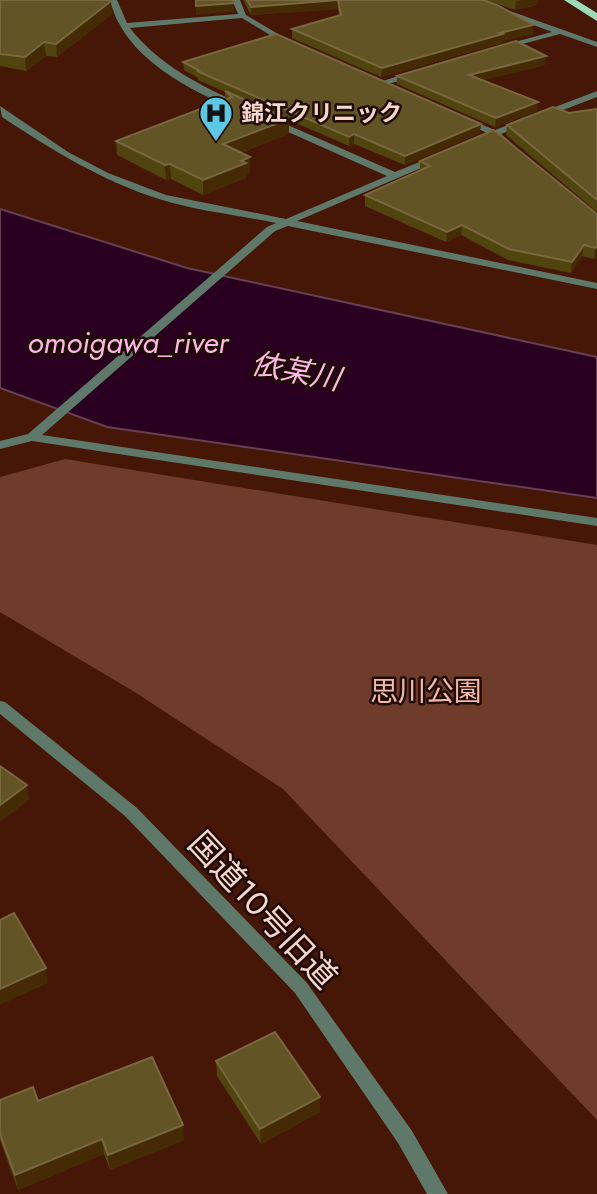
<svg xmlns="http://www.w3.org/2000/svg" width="597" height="1194" font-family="Jost,'Noto Sans JP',sans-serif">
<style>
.green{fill:#6f3c2b}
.water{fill:#290020;stroke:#674054;stroke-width:2}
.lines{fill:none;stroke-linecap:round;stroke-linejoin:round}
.minor{fill:#5e7969;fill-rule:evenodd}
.tertiary{fill:#5e7969;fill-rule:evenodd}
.trunk{fill:#9bdbb7;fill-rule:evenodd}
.wall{fill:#50440f}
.shaded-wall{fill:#442b03}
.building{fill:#625424;stroke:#79683e;stroke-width:2}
.labels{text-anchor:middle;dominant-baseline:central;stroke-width:5;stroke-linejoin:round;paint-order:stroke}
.far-poi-label{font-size:23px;font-weight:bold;fill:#f7d6cc;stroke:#1f0a04;text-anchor:start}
.park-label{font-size:28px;fill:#f3baa7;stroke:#1f0a04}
.water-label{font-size:30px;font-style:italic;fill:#fbb8e5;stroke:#1f0a04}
.near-street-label{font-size:33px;fill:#f7d6cc;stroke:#1f0a04}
</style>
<rect width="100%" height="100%" fill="#461606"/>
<polygon class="green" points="65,459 597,545 597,1120 283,789 133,691 0,612 0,477"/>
<polygon class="water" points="0,209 187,268 597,357 597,498 107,427 0,388"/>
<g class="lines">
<g class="minor">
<path d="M109 0H117L127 23 238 14 232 0H240L246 15 295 44 288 46 242 18 130 28C160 66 200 85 243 105L244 107 240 110C199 96 141 65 120 25 115 18 113 8 109 0Z"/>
<polygon points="468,0 479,0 597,42 597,47 560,34 500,50 500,46 552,32"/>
<polygon points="413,71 416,72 416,76 378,87 374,84"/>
<polygon points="597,91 597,97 501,134 509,141 504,144 494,137 485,138 483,136 487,133 459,120 466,118 495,130"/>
<path d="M0 106 68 152 108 173 166 195 286 219 387 176 268 123V119H274L395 172 434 156H440V160L297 221 597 283V289L288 226 275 231 42 435 597 518V526L32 441 0 449V441L28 434 267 227 276 223C238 215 197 211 159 199 102 181 52 150 2 117Z"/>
</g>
<polygon class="tertiary" points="0,701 5,702 137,808 307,983 412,1131 448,1194 427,1194 398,1143 295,993 125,816 0,714"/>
<polygon class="trunk" points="564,0 576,0 597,13 597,21"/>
</g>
<g class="wall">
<polygon points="0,0 112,14 57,57 46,56 26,71 0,66"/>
<polygon points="243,0 484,0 533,25 533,34 503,41 502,43 381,77 292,38 292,29 339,15 338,9 251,15"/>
<polygon points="487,0 538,0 537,5 515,10"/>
<polygon points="183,62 480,133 405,165 354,144 349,146 289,120 289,134 240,153 250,157 250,172 246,174 246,178 203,195 171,179 166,180 117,155 116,141 225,99 225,92 198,80 198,78 184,70"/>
<polygon points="545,65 483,80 537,111 495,127 397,84 397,76"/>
<polygon points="597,109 597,212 506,135 507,125"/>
<polygon points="420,161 597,214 597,256 594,259 582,256 571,273 508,260 461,235 446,242 365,206 365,195 420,170"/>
<polygon points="216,1061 320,1112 261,1144 217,1076"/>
<polygon points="0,1100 38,1101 184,1140 110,1170 104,1154 18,1190 0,1140"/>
</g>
<g class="shaded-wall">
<polygon points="338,0 338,9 251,15 251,7"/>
<polygon points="522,0 538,0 537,5 515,10 516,1"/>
<polygon points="111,1 112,14 57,57 56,44"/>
<polygon points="234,3 234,12 196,15 196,6"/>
<polygon points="533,25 533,34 503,41 502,43 381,77 382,68 500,33"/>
<polygon points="44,42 46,56 26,71 25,57"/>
<polygon points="546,56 545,65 469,84 469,75"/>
<polygon points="538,102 537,111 495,127 496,118"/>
<polygon points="289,119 289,134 223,159 223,144"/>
<polygon points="481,124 480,133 405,165 405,156"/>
<polygon points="354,134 354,144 349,146 349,137"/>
<polygon points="250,157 250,172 246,174 246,178 203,195 203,180"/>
<polygon points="170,164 171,179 166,180 165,165"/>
<polygon points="462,225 461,235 446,242 447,232"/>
<polygon points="584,245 582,256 571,273 572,262"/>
<polygon points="597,246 597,256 594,259 595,248"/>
<polygon points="27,785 29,800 0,822 0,805"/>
<polygon points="46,968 48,983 0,1005 0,989"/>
<polygon points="320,1097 320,1112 261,1144 260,1129"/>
<polygon points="183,1125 184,1140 110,1170 108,1155"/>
<polygon points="102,1139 104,1154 18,1190 15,1175"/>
</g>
<g class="building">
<polygon points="0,0 111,0 111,1 56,44 44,42 25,57 0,54"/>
<polygon points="196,0 233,0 234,3 196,6"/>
<polygon points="247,0 484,0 497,5 533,25 500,33 503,34 382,68 292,29 341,15 338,0 251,7"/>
<polygon points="276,34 481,124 405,156 354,134 349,137 197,71 200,71 183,62"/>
<polygon points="516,41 546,56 469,75 538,102 496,118 397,76"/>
<polygon points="225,91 289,119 223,144 250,157 241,161 246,163 203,180 170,164 165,165 116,141 232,97"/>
<polygon points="553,107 569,113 597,109 597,200 507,125"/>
<polygon points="494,130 597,214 597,246 595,248 584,245 572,262 509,249 462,225 447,232 365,195 430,166 420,161"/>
<polygon points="0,766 27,785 0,805"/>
<polygon points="14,913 46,968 0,989 0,920"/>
<polygon points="275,1032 320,1097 260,1129 216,1061"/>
<polygon points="152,1057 183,1125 108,1155 102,1139 15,1175 0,1134 0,1100 33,1087 38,1101"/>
</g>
<defs>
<symbol id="hospital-pin" viewBox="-11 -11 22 30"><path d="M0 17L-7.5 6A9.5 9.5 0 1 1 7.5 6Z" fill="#5bc8e6" stroke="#1f0a04"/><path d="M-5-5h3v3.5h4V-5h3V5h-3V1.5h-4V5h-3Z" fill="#111"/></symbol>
</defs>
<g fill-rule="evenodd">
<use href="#hospital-pin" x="197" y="94" width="38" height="52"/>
</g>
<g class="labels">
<g class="far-poi-label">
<text x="241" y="113">錦江クリニック</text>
</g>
<g class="park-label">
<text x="426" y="691">思川公園</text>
</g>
<g class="water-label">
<text x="128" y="342">omoigawa_river</text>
<text transform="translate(296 371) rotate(11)">依某川</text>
</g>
<g class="near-street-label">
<text transform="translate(263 910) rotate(47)">国道10号旧道</text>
</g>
</g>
</svg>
